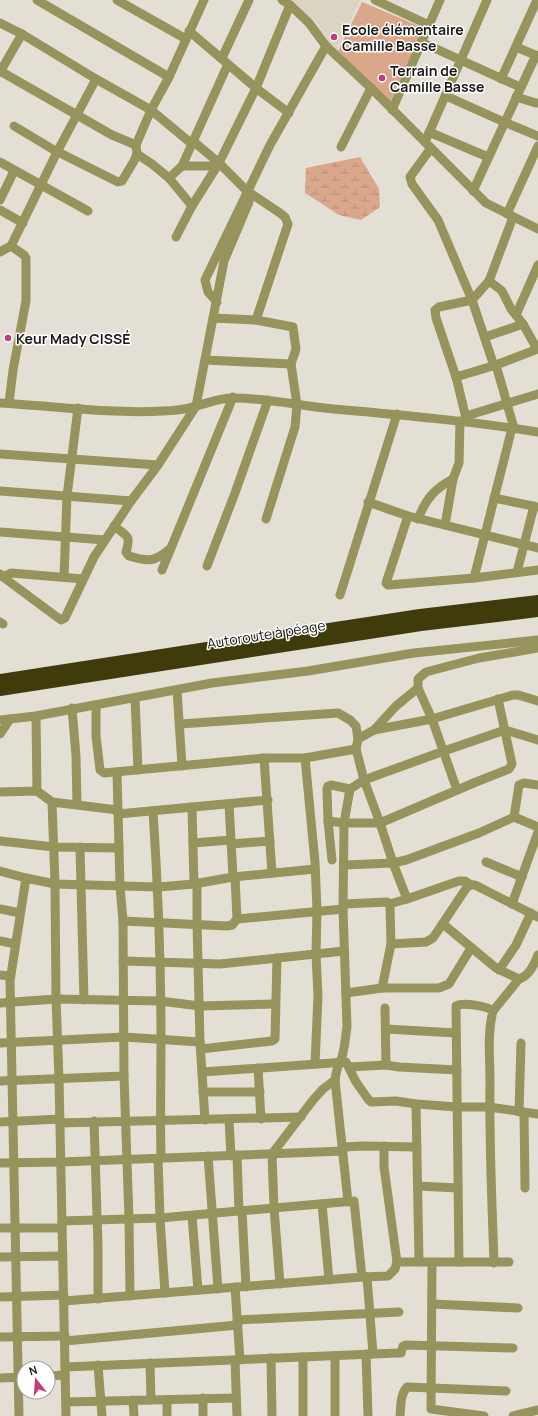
<svg xmlns="http://www.w3.org/2000/svg" width="538" height="1416" font-family="Manrope,sans-serif">
<style>
.built{fill:#dcd4c2}
.wetland{fill:url(#wetland-marsh)}
.pitch{fill:#daa78b}
.lines{fill:none;stroke-linecap:round;stroke-linejoin:round}
.minor{stroke:#97935c;stroke-width:9}
.highway{stroke:#3f3b0a;stroke-width:12}
.poi-dot{fill:#c33c7c;stroke:#fff;stroke-width:1.5}
.labels{text-anchor:middle;dominant-baseline:central;stroke-width:3;stroke-linejoin:round;paint-order:stroke}
.poi-label{font-size:14px;font-weight:bold;fill:#1a1814;stroke:#fff;text-anchor:start}
.street-label{font-size:14px;fill:#1a1814;stroke:#fff}
</style>
<defs>
<pattern id="wetland-marsh" width="20" height="14" patternUnits="userSpaceOnUse"><rect width="20" height="14" fill="#daa78b"/><path d="M1 5h8M5 5V1M11 12h8M15 12V8" fill="none" stroke="#ba8f77"/></pattern>
</defs>
<rect width="100%" height="100%" fill="#e4dfd4"/>
<polygon class="built" points="288,0 360,0 336,52 316,22"/>
<polygon class="wetland" points="360,157 379,189 380,207 361,220 339,215 305,193 306,168"/>
<polygon class="pitch" points="362,2 424,28 389,105 338,51"/>
<g class="lines">
<g class="minor">
<polyline points="37,0 169,77"/>
<polyline points="117,0 186,39"/>
<polyline points="282,0 290,5 309,23 326,46 371,88 486,203 538,229"/>
<polyline points="375,0 429,25"/>
<polyline points="0,23 22,34 96,79 151,110 192,144"/>
<polyline points="189,31 256,88 289,113"/>
<polyline points="421,42 520,87"/>
<polyline points="516,47 538,56"/>
<polyline points="222,58 249,0"/>
<polyline points="0,71 112,135 136,145"/>
<polyline points="0,72 22,34"/>
<polyline points="501,79 537,0"/>
<polyline points="446,96 504,122 538,136"/>
<polyline points="516,97 536,103 538,103"/>
<polyline points="392,110 440,0"/>
<polyline points="14,126 54,150 118,182 122,181 134,161 137,154 136,145 151,110 169,77 204,0"/>
<polyline points="429,132 488,157"/>
<polyline points="193,141 219,163 247,191 280,213 285,217 288,224 256,320"/>
<polyline points="425,142 487,0"/>
<polyline points="341,147 371,88"/>
<polyline points="431,148 410,177 412,184 438,220 472,300 494,366"/>
<polyline points="137,154 152,164 169,178 192,206"/>
<polyline points="0,162 88,211"/>
<polyline points="182,166 217,166"/>
<polyline points="169,178 182,166 228,64"/>
<polyline points="473,191 536,55"/>
<polyline points="0,200 14,171"/>
<polyline points="0,210 23,223"/>
<polyline points="507,214 538,146"/>
<polyline points="176,237 192,206 219,163 256,88 290,5"/>
<polyline points="0,252 11,246 57,152 96,79"/>
<polyline points="489,281 513,217"/>
<polyline points="217,302 208,292 205,280 270,145 326,46"/>
<polyline points="516,315 538,265"/>
<polyline points="213,318 256,320 293,327 296,349 291,364 297,405 295,427 266,519"/>
<polyline points="485,337 523,324"/>
<polyline points="205,360 291,364"/>
<polyline points="496,365 514,428"/>
<polyline points="456,377 496,365 538,349"/>
<path d="M0 403C54 406 109 414 163 411 174 411 186 409 196 406 209 403 221 397 234 398 268 398 300 406 334 409 402 415 470 421 538 432"/>
<polyline points="9,403 13,370 26,301 26,258 24,255 11,246"/>
<polyline points="466,416 538,394"/>
<polyline points="467,422 456,377 436,318 435,310 439,307 472,300 489,281 501,290 503,293 511,309 523,324 537,349"/>
<polyline points="0,454 158,465"/>
<polyline points="0,491 131,501"/>
<polyline points="494,498 538,507"/>
<polyline points="368,502 408,516 538,548"/>
<polyline points="408,516 386,583 388,585 474,578 538,570"/>
<path d="M418 519C426 499 434 489 453 479L459 463 460 421"/>
<polyline points="445,525 453,479"/>
<path d="M114 526C128 537 131 535 126 552L129 556C149 562 155 562 171 548"/>
<polyline points="0,532 105,540"/>
<polyline points="207,566 235,493 268,400"/>
<polyline points="162,570 233,397"/>
<polyline points="517,572 534,506"/>
<polyline points="0,574 3,577 11,573 83,579"/>
<polyline points="3,577 61,620 65,618 94,557 131,501 158,465 196,406 224,261 249,202 246,194"/>
<polyline points="64,577 67,496 78,408"/>
<polyline points="474,578 512,428"/>
<polyline points="340,595 397,414"/>
<polyline points="0,622 3,624"/>
<polyline points="177,690 182,766"/>
<polyline points="135,698 138,770"/>
<polyline points="96,705 96,736 100,770 104,773 264,758 305,758 356,749"/>
<polyline points="72,708 76,756 77,804"/>
<polyline points="36,716 37,791"/>
<polyline points="0,720 36,716 212,683 308,671 414,653 538,640"/>
<polyline points="180,724 338,713 350,720 356,726 358,739 356,749 364,780 380,823 393,863 344,865"/>
<polyline points="374,730 432,719 513,695 518,695 538,701"/>
<polyline points="0,734 10,719"/>
<polyline points="358,739 374,730 396,706 418,688"/>
<polyline points="264,758 272,873"/>
<polyline points="305,758 315,862 317,910 316,954 318,996 315,1064"/>
<polyline points="117,773 120,886 123,921 124,1076 129,1219 130,1296"/>
<polyline points="457,790 432,719 418,688 418,679 426,672 479,658 538,648"/>
<polyline points="0,792 37,791 52,802 118,810"/>
<polyline points="52,802 55,884 56,999 59,1079 66,1416"/>
<polyline points="229,804 233,877"/>
<polyline points="192,807 194,884"/>
<path d="M153 811C158 887 161 963 161 1039 161 1079 160 1118 161 1158"/>
<polyline points="118,814 268,800"/>
<polyline points="514,817 519,785 524,783 538,785"/>
<polyline points="328,821 344,823 380,823 476,782 509,769 512,764 498,699"/>
<polyline points="0,841 54,847 119,848"/>
<polyline points="193,843 231,840"/>
<polyline points="231,844 270,841"/>
<polyline points="80,847 84,1000"/>
<polyline points="332,860 328,821 327,789 328,786 331,785 350,789 364,780 444,751 505,730 538,740"/>
<polyline points="486,862 522,877"/>
<polyline points="0,871 26,878 55,884 158,887 194,884 233,877 315,869"/>
<polyline points="235,877 237,919"/>
<polyline points="197,883 197,924 200,1042 205,1120"/>
<polyline points="407,899 393,863 406,860 479,833 514,817 538,827"/>
<polyline points="344,904 387,902 389,904 390,907 391,944 382,988 346,993"/>
<polyline points="389,904 407,899 459,881 465,881 471,885"/>
<polyline points="512,904 538,832"/>
<polyline points="0,909 20,913"/>
<polyline points="123,921 227,926 232,925 237,919 343,909"/>
<path d="M443 924 496 968 519 979C529 976 534 965 538 955"/>
<polyline points="0,941 15,944"/>
<polyline points="391,944 426,942 433,938 467,887 471,885 475,885 538,917"/>
<polyline points="123,961 220,964 344,951"/>
<polyline points="499,970 516,945 531,913"/>
<polyline points="0,975 10,976"/>
<polyline points="382,988 439,988 449,984 471,948"/>
<polyline points="0,1003 56,999 160,1001 200,1006 275,1004"/>
<polyline points="385,1008 386,1065"/>
<polyline points="493,1011 519,979"/>
<polyline points="386,1029 456,1033"/>
<polyline points="0,1043 124,1037 200,1042"/>
<polyline points="201,1049 272,1041 275,1039 277,958"/>
<polyline points="349,1067 386,1065 399,1067 457,1070"/>
<polyline points="258,1068 261,1119"/>
<polyline points="202,1072 346,1062 356,1082 368,1099 371,1102 396,1101 416,1104 457,1107 489,1107 538,1114"/>
<polyline points="0,1081 124,1076"/>
<polyline points="203,1092 260,1092"/>
<polyline points="416,1104 419,1262"/>
<polyline points="519,1112 521,1043"/>
<polyline points="524,1113 525,1188"/>
<polyline points="229,1119 231,1156"/>
<polyline points="94,1121 98,1246 98,1299"/>
<polyline points="0,1122 60,1119"/>
<polyline points="60,1123 301,1117"/>
<polyline points="343,1147 363,1146 417,1147"/>
<polyline points="237,1155 239,1211"/>
<polyline points="208,1156 218,1289"/>
<polyline points="158,1158 160,1218 165,1293"/>
<polyline points="0,1163 61,1162 343,1151"/>
<polyline points="418,1186 458,1188"/>
<path d="M348 1202 335 1080C336 1072 337 1068 340 1062 345 1052 345 1038 347 1027L343 909 344 823 350 789"/>
<polyline points="322,1204 329,1280"/>
<polyline points="242,1211 246,1287"/>
<polyline points="192,1216 198,1290"/>
<polyline points="62,1221 160,1218 354,1201 362,1277"/>
<polyline points="0,1228 62,1228"/>
<polyline points="0,1257 63,1256"/>
<polyline points="397,1262 509,1262"/>
<polyline points="432,1262 431,1409 484,1416"/>
<path d="M459 1262 456 1006C463 1002 487 1006 493 1011 487 1033 490 1059 490 1081 489 1142 492 1202 494 1263"/>
<polyline points="367,1277 373,1354"/>
<polyline points="280,1284 274,1208 272,1154 313,1100 323,1089 335,1080"/>
<polyline points="235,1287 240,1360"/>
<polyline points="0,1297 64,1295"/>
<polyline points="64,1301 362,1277 388,1276 395,1269 397,1262 384,1167 384,1146"/>
<polyline points="432,1304 518,1308"/>
<polyline points="237,1320 399,1312"/>
<polyline points="0,1337 65,1336"/>
<polyline points="65,1341 238,1325"/>
<polyline points="366,1354 368,1416"/>
<polyline points="335,1356 335,1416"/>
<polyline points="303,1357 303,1416"/>
<polyline points="271,1358 272,1416"/>
<polyline points="235,1360 237,1416"/>
<polyline points="150,1363 151,1400"/>
<polyline points="98,1365 102,1416"/>
<polyline points="65,1367 397,1353 401,1353 403,1346 406,1345 513,1348"/>
<polyline points="48,1376 65,1375"/>
<polyline points="0,1378 23,1377"/>
<polyline points="203,1398 203,1416"/>
<polyline points="133,1400 134,1416"/>
<polyline points="167,1400 167,1416"/>
<polyline points="66,1402 236,1398"/>
<polyline points="19,1416 10,981 26,878"/>
<path d="M400 1416C401 1406 400 1395 407 1387L506 1391"/>
<polyline points="513,1416 538,1410"/>
</g>
<g class="highway">
<polyline points="0,680 420,615 538,601"/>
<polyline points="0,690 421,625 538,611"/>
</g>
</g>
<g class="poi-dot">
<circle cx="334" cy="37" r="4"/>
<circle cx="382" cy="78" r="4"/>
<circle cx="8" cy="338" r="4"/>
</g>
<g class="labels">
<g class="poi-label">
<text x="342" y="29">Ecole élémentaire<tspan x="342" dy="16">Camille Basse</tspan></text>
<text x="390" y="70">Terrain de<tspan x="390" dy="16">Camille Basse</tspan></text>
<text x="16" y="338">Keur Mady CISSÉ</text>
</g>
<g class="street-label">
<text transform="translate(266 634) rotate(-9)">Autoroute à péage</text>
</g>
</g>
<g transform="translate(36 1380) rotate(343)"><circle r="19" fill="#ffffff" stroke="#a3a3a1"/>
<path d="M0-3L7 15L0 10L-7 15Z" fill="#c33c7c"/>
<text y="-6" font-size="11" font-weight="bold" text-anchor="middle" fill="#1a1814">N</text>
</g>
</svg>
